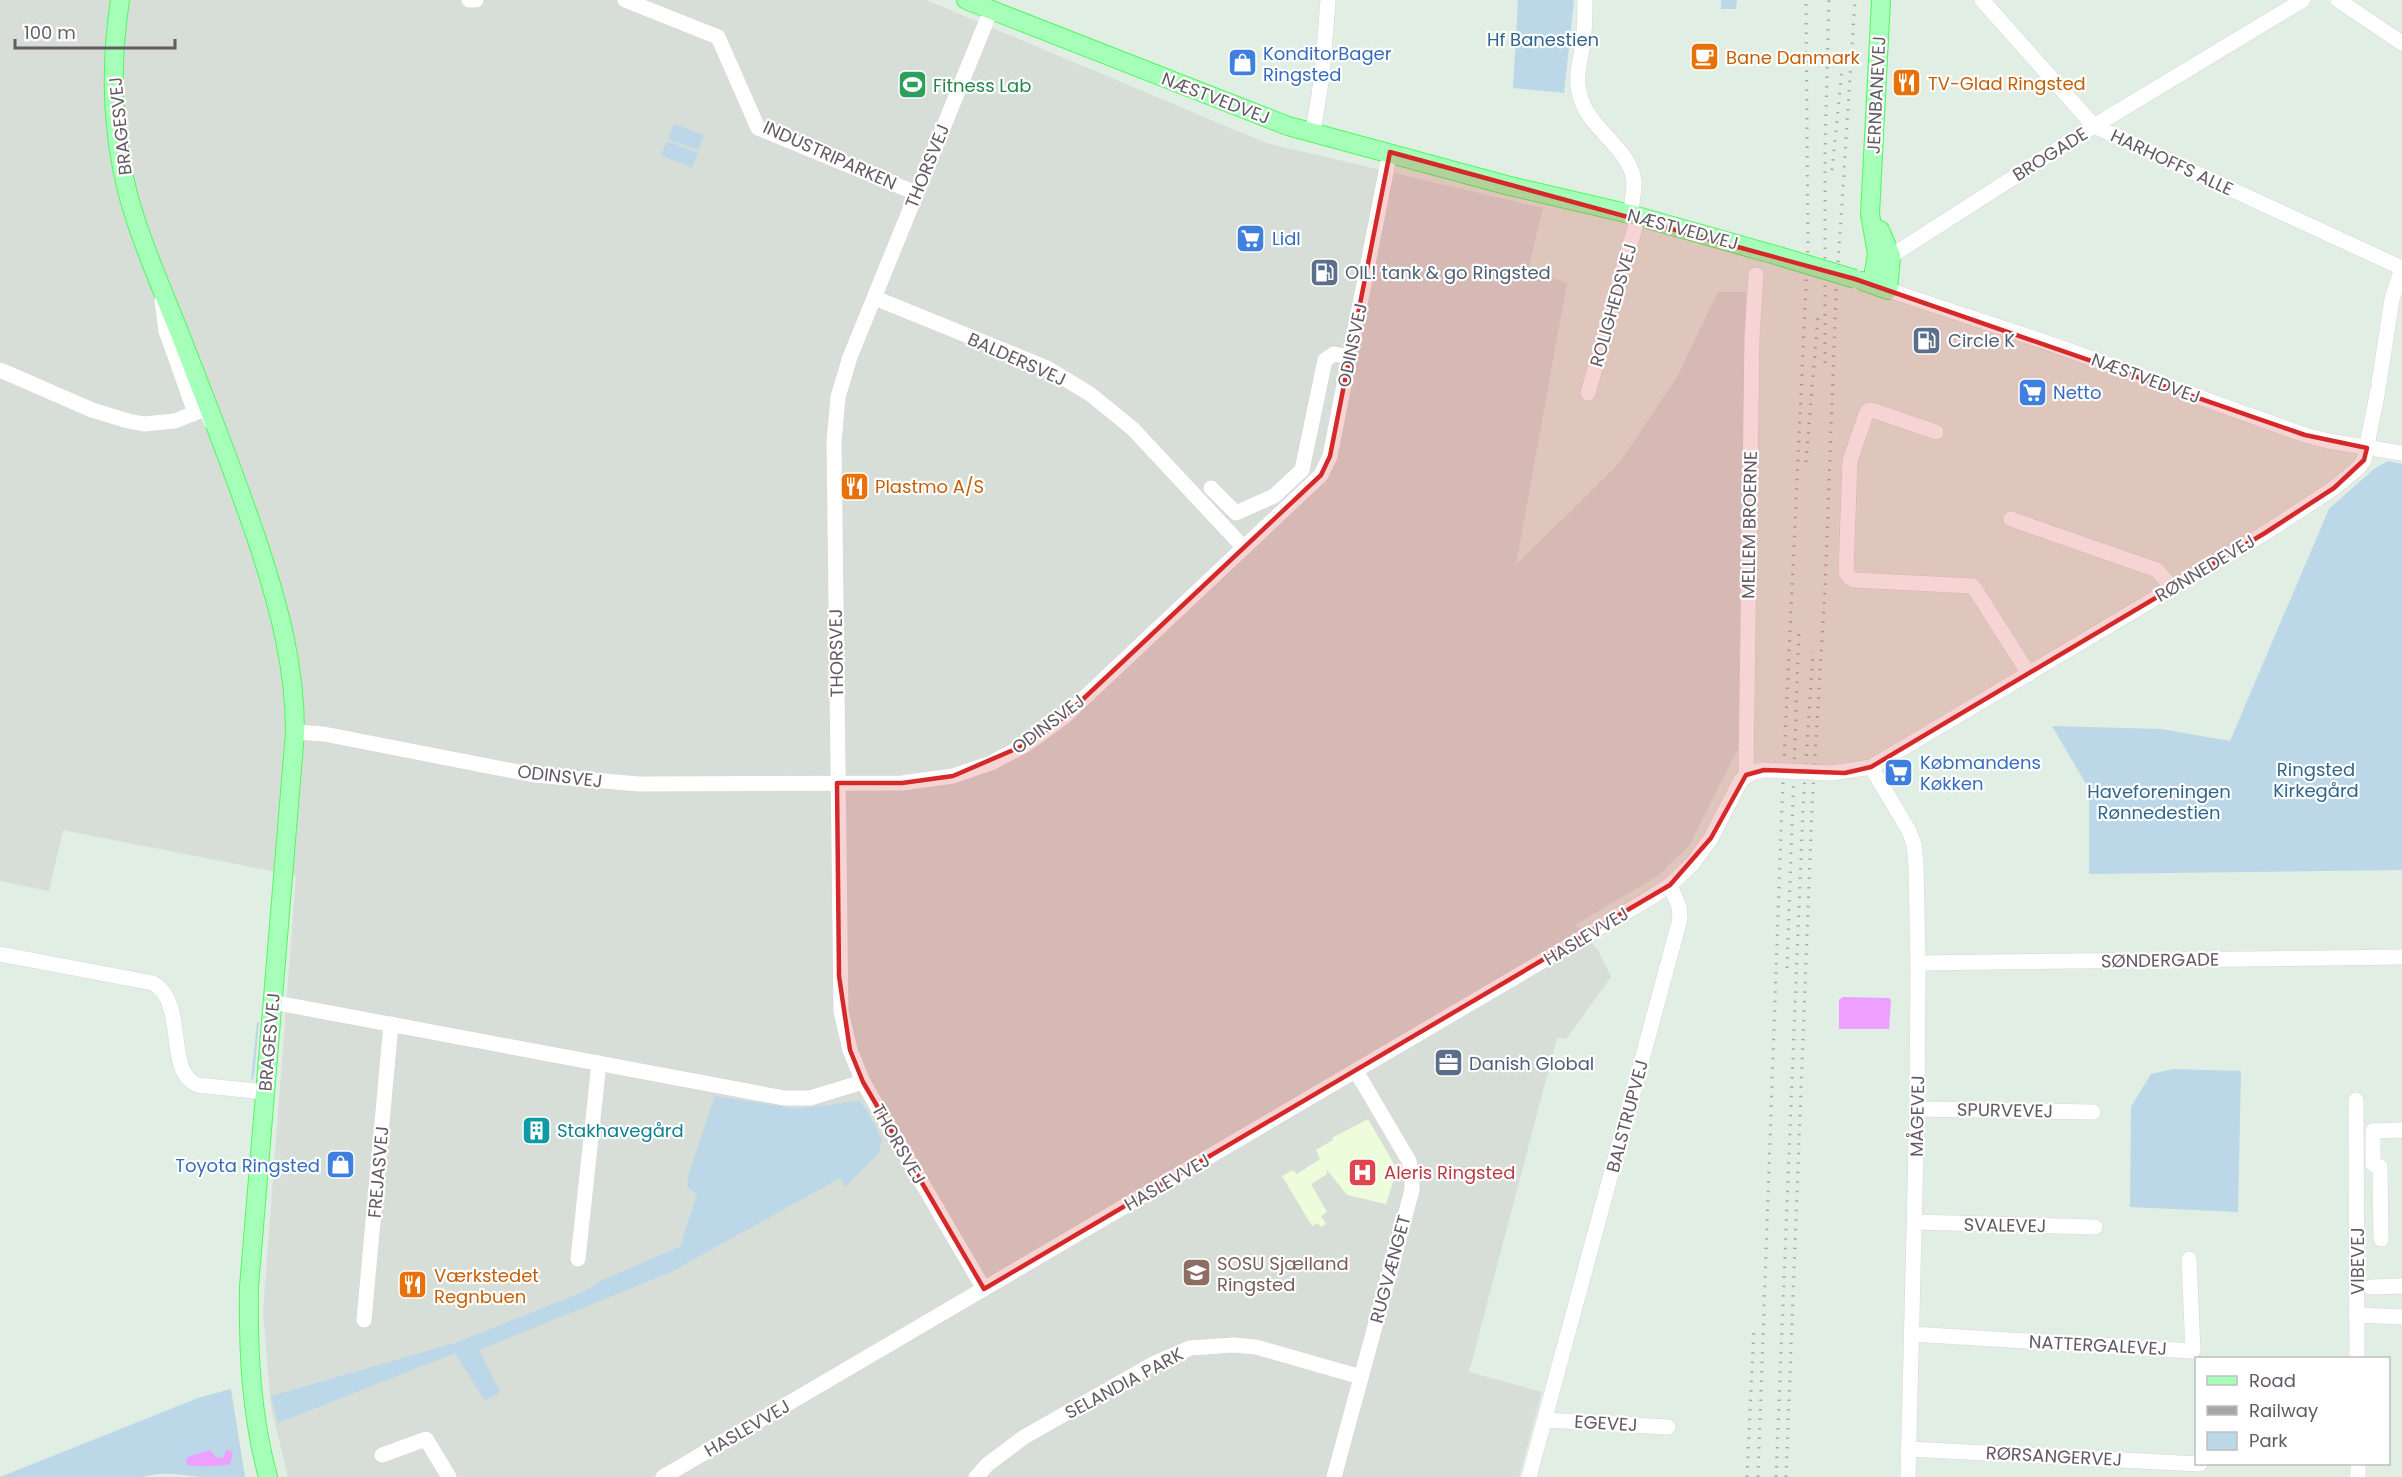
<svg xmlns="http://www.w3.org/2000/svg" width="2402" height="1477" font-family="Poppins,sans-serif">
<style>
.industrial{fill:#d6ded7}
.medical{fill:#edfddb}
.green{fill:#bbd7e8}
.water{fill:#eda0ff}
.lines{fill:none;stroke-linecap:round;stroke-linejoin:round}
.minor-casing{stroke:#dcd4dc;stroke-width:16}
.major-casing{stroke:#4dfb5d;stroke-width:20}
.minor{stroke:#fff;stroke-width:15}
.major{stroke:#a5ffb8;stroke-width:18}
.rail{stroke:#a9a6a9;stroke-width:3;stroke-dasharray:1.5 8;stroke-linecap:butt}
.minor-bridge-casing{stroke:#dcd4dc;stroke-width:16;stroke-linecap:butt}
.major-bridge-casing{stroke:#4dfb5d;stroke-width:20;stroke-linecap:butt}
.minor-bridge{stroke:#fff;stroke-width:15}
.major-bridge{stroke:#a5ffb8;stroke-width:18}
.marked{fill:#d62828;fill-opacity:0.2;stroke:#d62828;stroke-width:4.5;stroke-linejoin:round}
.labels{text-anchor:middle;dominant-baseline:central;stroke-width:4.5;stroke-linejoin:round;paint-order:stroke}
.park-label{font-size:18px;fill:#30668c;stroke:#fff}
.shop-label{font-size:18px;fill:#366cbe;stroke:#fff;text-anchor:start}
.food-label{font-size:18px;fill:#c56008;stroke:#fff;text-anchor:start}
.leisure-label{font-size:18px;fill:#27864d;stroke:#fff;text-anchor:start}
.street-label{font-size:18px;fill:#635a63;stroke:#fff}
.service-label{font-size:18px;fill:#4e5e75;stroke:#fff;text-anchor:start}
.culture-label{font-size:18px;fill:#0d838f;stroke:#fff;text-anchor:start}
.health-label{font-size:18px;fill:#be3a42;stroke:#fff;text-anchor:start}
.education-label{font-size:18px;fill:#785e54;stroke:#fff;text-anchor:start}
</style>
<rect width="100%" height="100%" fill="#e1eee3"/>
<polygon class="industrial" points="0,0 926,0 1266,143 1543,208 1528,270 1567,283 1516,565 1620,462 1677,377 1718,292 1746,292 1738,749 1689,846 1659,875 1575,925 1598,950 1611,977 1566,1039 1557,1038 1469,1372 1542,1392 1519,1477 288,1477 271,1407 263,1311 296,876 63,830 49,891 0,881"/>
<polygon class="medical" points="1368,1119 1397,1169 1386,1204 1347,1195 1327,1170 1327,1174 1311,1184 1327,1212 1321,1216 1326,1224 1321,1227 1318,1223 1312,1226 1282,1176 1293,1170 1297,1174 1320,1159 1316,1150 1333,1140 1332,1138"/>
<g class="green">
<polygon points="1518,0 1574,0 1564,93 1513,88"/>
<polygon points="1721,0 1737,0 1736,9 1721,9"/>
<polygon points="674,124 704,135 698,150 668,139"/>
<polygon points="667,141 698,153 692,168 661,155"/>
<polygon points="2388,461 2402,464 2402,870 2089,874 2089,789 2052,726 2161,729 2230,741 2329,509 2374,469"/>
<polygon points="257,1022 259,1022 254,1076 251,1081"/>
<polygon points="2173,1069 2241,1071 2238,1212 2130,1207 2131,1107 2151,1074"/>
<path d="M715 1096 798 1109 859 1101 867 1110 882 1140 878 1154 845 1187 840 1178 671 1272 479 1350 500 1392 485 1401 455 1353 278 1423 271 1396 455 1343 585 1291 598 1282 681 1246C684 1229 692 1213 697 1195L687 1187 688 1177Z"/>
<path d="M231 1389 245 1477C230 1477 215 1477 201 1477 182 1475 162 1471 143 1477H0L198 1398Z"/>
</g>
<g class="water">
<polygon points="1843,997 1889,998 1891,1000 1889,1029 1839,1029 1839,1000"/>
<path d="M227 1449 233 1453 230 1464C223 1466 193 1468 186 1464L187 1457 210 1450 216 1457 223 1458Z"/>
</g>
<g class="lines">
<defs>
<g id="minor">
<polyline points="469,0 476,0"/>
<polyline points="625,0 718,37 758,128 916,193"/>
<path d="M1585 0C1585 14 1585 28 1583 42 1581 60 1575 74 1579 92 1586 129 1631 147 1634 182 1634 193 1632 204 1630 214"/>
<polyline points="1982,0 2094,126 2402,268"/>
<polyline points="2338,0 2402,43"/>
<polyline points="1313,132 1322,76 1328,0"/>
<polyline points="1891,256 2094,126 2303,0"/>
<polyline points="1888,290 2051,344 2305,435 2328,441 2402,453"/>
<polyline points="875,298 1047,368 1090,394 1133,429 1244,548"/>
<polyline points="162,300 166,331 193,407 193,414"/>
<polyline points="0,370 92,410 128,421 144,424 175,421 202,410 208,413 211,422"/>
<polyline points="2379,383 2392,299 2402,268"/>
<polyline points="1588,393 1638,217"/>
<polyline points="1936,432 1875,411 1869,410 1866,414 1850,461 1846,572 1850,578 1854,580 1973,586 2029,674"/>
<polyline points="1211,488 1236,513 1274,496 1302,470 1325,360 1334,354 1350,357"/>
<polyline points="2011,519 2157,570 2172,588"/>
<polyline points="295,732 324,734 534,775 639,784 902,783 953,776 991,763 1027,744 1064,717 1321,475 1330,456 1390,152"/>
<polyline points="1871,767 1908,829 1914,844 1916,864 1918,963 1917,1109 1908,1477"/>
<polyline points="1831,773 1871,767 2265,533 2334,488 2359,467 2364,460 2378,390"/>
<polyline points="1746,775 1752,337 1756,275"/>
<path d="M0 954 153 983C188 1002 164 1073 198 1085L264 1092"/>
<polyline points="1918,963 2402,957"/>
<polyline points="272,1002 784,1098 810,1098 863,1082"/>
<polyline points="2356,1100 2357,1358"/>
<polyline points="1917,1109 2093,1112"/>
<polyline points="1915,1222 2095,1227"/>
<polyline points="2381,1239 2380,1167 2373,1164 2373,1131 2402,1130"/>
<polyline points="578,1259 599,1063"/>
<polyline points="2371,1287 2402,1286"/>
<polyline points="984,1289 863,1082 850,1050 841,1011 834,442 838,397 850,357 991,10"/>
<polyline points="2357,1315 2402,1317"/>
<polyline points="364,1320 391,1024"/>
<polyline points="1911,1334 2193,1351 2189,1259"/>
<polyline points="1545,1420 1668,1427"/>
<polyline points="1908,1449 2200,1464"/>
<polyline points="382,1455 426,1439 449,1477"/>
<polyline points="2358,1464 2358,1477"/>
<polyline points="663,1477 1650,898 1670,885 1693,863 1711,838 1741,780 1753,772 1764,770"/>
<polyline points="976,1477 988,1464 1024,1437 1153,1364 1190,1348 1233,1345 1256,1347 1361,1377"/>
<polyline points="1334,1477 1412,1190 1412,1175 1409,1161 1356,1071"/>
<polyline points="1529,1477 1680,919 1679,907 1670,885"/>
</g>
<g id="major">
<path d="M120 0C110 65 112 134 129 198 142 244 162 289 180 334 207 404 235 474 259 546 279 607 295 666 295 732L249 1287C248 1351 251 1415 268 1477"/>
<polyline points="966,0 1288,126 1506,185 1630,214 1779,256"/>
<polyline points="1863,281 1888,290 1891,256 1880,230"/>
<polyline points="1872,283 1877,254 1870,214 1881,0"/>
</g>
</defs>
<use href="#minor" class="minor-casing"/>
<use href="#major" class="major-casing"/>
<use href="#minor" class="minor"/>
<use href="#major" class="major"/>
<g class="rail">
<polyline points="1832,170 1844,50"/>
<polyline points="1825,363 1825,151 1829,0"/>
<polyline points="1806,462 1818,316"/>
<polyline points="1787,968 1799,627"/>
<polyline points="1747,1477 1754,1326"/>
<polyline points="1758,1477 1782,804 1808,242 1806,0"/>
<polyline points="1776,1477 1803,808 1813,651"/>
<polyline points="1786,1477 1812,807 1825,590 1836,295 1855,0"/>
</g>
<defs>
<polyline id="minor-bridge" points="1764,770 1831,773"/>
<polyline id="major-bridge" points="1779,256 1855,279"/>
</defs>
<use href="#minor-bridge" class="minor-bridge-casing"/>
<use href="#major-bridge" class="major-bridge-casing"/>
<use href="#minor-bridge" class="minor-bridge"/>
<use href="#major-bridge" class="major-bridge"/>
</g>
<path class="marked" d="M1390 152 1855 279 2305 435 2367 448 2364 460 2334 488 2265 533 1871 767 1845 773 1764 770 1746 775 1711 838 1670 885 984 1289 863 1082 850 1050 839 976 837 783H902L953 776 1027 744 1064 717 1321 475 1330 456Z"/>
<defs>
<symbol id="cafe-square" viewBox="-11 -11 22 22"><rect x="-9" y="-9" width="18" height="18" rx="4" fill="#e8710a" stroke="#fff"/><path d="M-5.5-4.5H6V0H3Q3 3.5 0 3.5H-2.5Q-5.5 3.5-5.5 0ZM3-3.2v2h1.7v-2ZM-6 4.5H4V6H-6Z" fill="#fff"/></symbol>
<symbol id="shop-square" viewBox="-11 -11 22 22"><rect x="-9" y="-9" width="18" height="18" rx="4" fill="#3f7fe0" stroke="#fff"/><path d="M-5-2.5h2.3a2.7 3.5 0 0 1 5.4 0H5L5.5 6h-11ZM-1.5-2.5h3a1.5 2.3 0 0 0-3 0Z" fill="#fff"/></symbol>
<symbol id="restaurant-square" viewBox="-11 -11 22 22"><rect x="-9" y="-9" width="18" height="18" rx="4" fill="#e8710a" stroke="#fff"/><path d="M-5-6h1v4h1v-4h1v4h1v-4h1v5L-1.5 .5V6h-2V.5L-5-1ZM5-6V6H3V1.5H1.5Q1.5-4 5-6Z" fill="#fff"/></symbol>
<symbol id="stadium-square" viewBox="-11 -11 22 22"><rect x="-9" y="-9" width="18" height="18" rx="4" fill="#2e9e5b" stroke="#fff"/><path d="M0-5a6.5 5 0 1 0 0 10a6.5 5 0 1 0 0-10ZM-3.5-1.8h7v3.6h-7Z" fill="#fff"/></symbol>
<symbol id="supermarket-square" viewBox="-11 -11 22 22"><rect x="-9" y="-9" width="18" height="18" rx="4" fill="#3f7fe0" stroke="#fff"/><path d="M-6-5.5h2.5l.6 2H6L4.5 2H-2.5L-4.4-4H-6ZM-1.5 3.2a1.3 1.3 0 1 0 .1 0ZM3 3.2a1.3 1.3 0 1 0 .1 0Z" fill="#fff"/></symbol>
<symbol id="fuel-square" viewBox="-11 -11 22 22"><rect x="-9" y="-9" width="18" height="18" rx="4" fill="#5c6f8a" stroke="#fff"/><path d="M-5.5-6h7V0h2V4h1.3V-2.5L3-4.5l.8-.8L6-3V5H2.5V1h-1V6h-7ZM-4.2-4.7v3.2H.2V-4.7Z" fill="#fff"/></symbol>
<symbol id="office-square" viewBox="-11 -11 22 22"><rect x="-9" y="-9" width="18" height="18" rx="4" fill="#5c6f8a" stroke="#fff"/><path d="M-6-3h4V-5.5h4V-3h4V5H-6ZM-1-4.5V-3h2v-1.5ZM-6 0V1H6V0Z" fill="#fff"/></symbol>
<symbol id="building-square" viewBox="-11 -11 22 22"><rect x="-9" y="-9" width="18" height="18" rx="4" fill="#0f9aa8" stroke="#fff"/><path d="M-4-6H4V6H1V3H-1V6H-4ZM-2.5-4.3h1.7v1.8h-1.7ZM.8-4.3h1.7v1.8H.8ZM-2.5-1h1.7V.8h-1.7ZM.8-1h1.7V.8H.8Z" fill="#fff"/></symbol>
<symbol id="hospital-square" viewBox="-11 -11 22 22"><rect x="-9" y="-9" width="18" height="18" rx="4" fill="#e0444e" stroke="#fff"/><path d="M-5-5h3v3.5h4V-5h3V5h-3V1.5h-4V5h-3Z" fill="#fff"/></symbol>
<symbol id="school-square" viewBox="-11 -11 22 22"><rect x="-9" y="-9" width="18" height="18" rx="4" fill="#8d6e63" stroke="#fff"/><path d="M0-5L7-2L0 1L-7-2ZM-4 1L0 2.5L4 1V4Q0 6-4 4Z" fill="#fff"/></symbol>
</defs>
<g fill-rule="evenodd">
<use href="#cafe-square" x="1688" y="40" width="33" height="33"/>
<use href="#shop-square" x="1226" y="46" width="33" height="33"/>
<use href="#restaurant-square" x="1890" y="66" width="33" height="33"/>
<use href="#stadium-square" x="896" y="68" width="33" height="33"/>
<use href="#supermarket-square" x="1234" y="222" width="33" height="33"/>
<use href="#fuel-square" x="1308" y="256" width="33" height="33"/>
<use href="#fuel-square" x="1910" y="324" width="33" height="33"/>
<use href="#supermarket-square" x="2016" y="376" width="33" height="33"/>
<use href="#restaurant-square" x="838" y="470" width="33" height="33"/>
<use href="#supermarket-square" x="1882" y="756" width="33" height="33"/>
<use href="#office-square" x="1432" y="1046" width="33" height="33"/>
<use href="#building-square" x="520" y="1114" width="33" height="33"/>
<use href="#shop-square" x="324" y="1148" width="33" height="33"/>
<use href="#hospital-square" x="1346" y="1156" width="33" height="33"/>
<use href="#school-square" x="1180" y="1256" width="33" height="33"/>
<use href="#restaurant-square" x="396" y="1268" width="33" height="33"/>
</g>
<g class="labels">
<g class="park-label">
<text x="1543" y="39">Hf Banestien</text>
<text x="2316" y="769">Ringsted<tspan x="2316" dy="21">Kirkegård</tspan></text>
<text x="2159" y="791">Haveforeningen<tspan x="2159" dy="21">Rønnedestien</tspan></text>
</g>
<g class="shop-label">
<text x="1263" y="53">KonditorBager<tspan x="1263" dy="21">Ringsted</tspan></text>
<text x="1272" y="238">Lidl</text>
<text x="2053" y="392">Netto</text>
<text x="1920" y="762">Købmandens<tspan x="1920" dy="21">Køkken</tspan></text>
<text x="320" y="1165" text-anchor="end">Toyota Ringsted</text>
</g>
<g class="food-label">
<text x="1726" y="57">Bane Danmark</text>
<text x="1928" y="83">TV-Glad Ringsted</text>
<text x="875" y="486">Plastmo A/S</text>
<text x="434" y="1275">Værkstedet<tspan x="434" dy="21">Regnbuen</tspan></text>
</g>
<g class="leisure-label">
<text x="933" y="85">Fitness Lab</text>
</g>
<g class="street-label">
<text transform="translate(1876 95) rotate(-87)">JERNBANEVEJ</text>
<text transform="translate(1216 98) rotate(21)">NÆSTVEDVEJ</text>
<text transform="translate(120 126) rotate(-96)">BRAGESVEJ</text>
<text transform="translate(2050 154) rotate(-32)">BROGADE</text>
<text transform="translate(830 155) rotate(24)">INDUSTRIPARKEN</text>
<text transform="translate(2172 162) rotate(25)">HARHOFFS ALLE</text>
<text transform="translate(927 166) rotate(-68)">THORSVEJ</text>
<text transform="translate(1683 229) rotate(15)">NÆSTVEDVEJ</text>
<text transform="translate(1613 305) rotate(-74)">ROLIGHEDSVEJ</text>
<text transform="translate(1352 345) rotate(-78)">ODINSVEJ</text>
<text transform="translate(1017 359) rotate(24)">BALDERSVEJ</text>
<text transform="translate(2146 378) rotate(20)">NÆSTVEDVEJ</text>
<text transform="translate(1749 525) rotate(-89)">MELLEM BROERNE</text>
<text transform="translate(2205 568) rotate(-31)">RØNNEDEVEJ</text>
<text transform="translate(836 653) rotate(-91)">THORSVEJ</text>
<text transform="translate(1048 724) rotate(-37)">ODINSVEJ</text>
<text transform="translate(560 776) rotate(7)">ODINSVEJ</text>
<text transform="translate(1586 936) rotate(-31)">HASLEVVEJ</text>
<text transform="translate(2160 960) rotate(-1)">SØNDERGADE</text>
<text transform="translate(269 1042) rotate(-85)">BRAGESVEJ</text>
<text transform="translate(2005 1110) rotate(1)">SPURVEVEJ</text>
<text transform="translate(1627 1116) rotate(-75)">BALSTRUPVEJ</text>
<text transform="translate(1917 1116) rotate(-89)">MÅGEVEJ</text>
<text transform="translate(899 1144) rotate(60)">THORSVEJ</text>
<text transform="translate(378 1172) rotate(-85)">FREJASVEJ</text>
<text transform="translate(1167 1182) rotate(-30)">HASLEVVEJ</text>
<text transform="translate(2005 1225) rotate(1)">SVALEVEJ</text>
<text transform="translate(2357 1261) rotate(-90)">VIBEVEJ</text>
<text transform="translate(1390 1269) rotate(-75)">RUGVÆNGET</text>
<text transform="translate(2098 1345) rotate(3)">NATTERGALEVEJ</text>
<text transform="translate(1124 1383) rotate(-28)">SELANDIA PARK</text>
<text transform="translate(1606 1423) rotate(3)">EGEVEJ</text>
<text transform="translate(747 1428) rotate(-30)">HASLEVVEJ</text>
<text transform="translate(2054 1456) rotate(3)">RØRSANGERVEJ</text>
</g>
<g class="service-label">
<text x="1345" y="272">OIL! tank &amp; go Ringsted</text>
<text x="1948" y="340">Circle K</text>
<text x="1469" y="1063">Danish Global</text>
</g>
<g class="culture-label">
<text x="557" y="1130">Stakhavegård</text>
</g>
<g class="health-label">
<text x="1384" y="1172">Aleris Ringsted</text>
</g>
<g class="education-label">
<text x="1217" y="1263">SOSU Sjælland<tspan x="1217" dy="21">Ringsted</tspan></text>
</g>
</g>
<rect x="2195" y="1357" width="195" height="108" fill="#ffffff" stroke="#c1bdc1" stroke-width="1.5"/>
<rect x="2207" y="1376" width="30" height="9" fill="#a5ffb8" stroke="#c1bdc1" stroke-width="1.5"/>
<text x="2249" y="1387" font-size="18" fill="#635a63">Road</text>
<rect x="2207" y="1406" width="30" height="9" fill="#a9a6a9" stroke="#c1bdc1" stroke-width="1.5"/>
<text x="2249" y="1417" font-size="18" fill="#635a63">Railway</text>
<rect x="2207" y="1432" width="30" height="18" fill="#bbd7e8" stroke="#c1bdc1" stroke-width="1.5"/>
<text x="2249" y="1447" font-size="18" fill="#635a63">Park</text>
<path d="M15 39v9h160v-9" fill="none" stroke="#635a63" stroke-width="3"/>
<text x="24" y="39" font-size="18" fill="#635a63" stroke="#ffffff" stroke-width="4.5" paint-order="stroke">100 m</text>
</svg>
